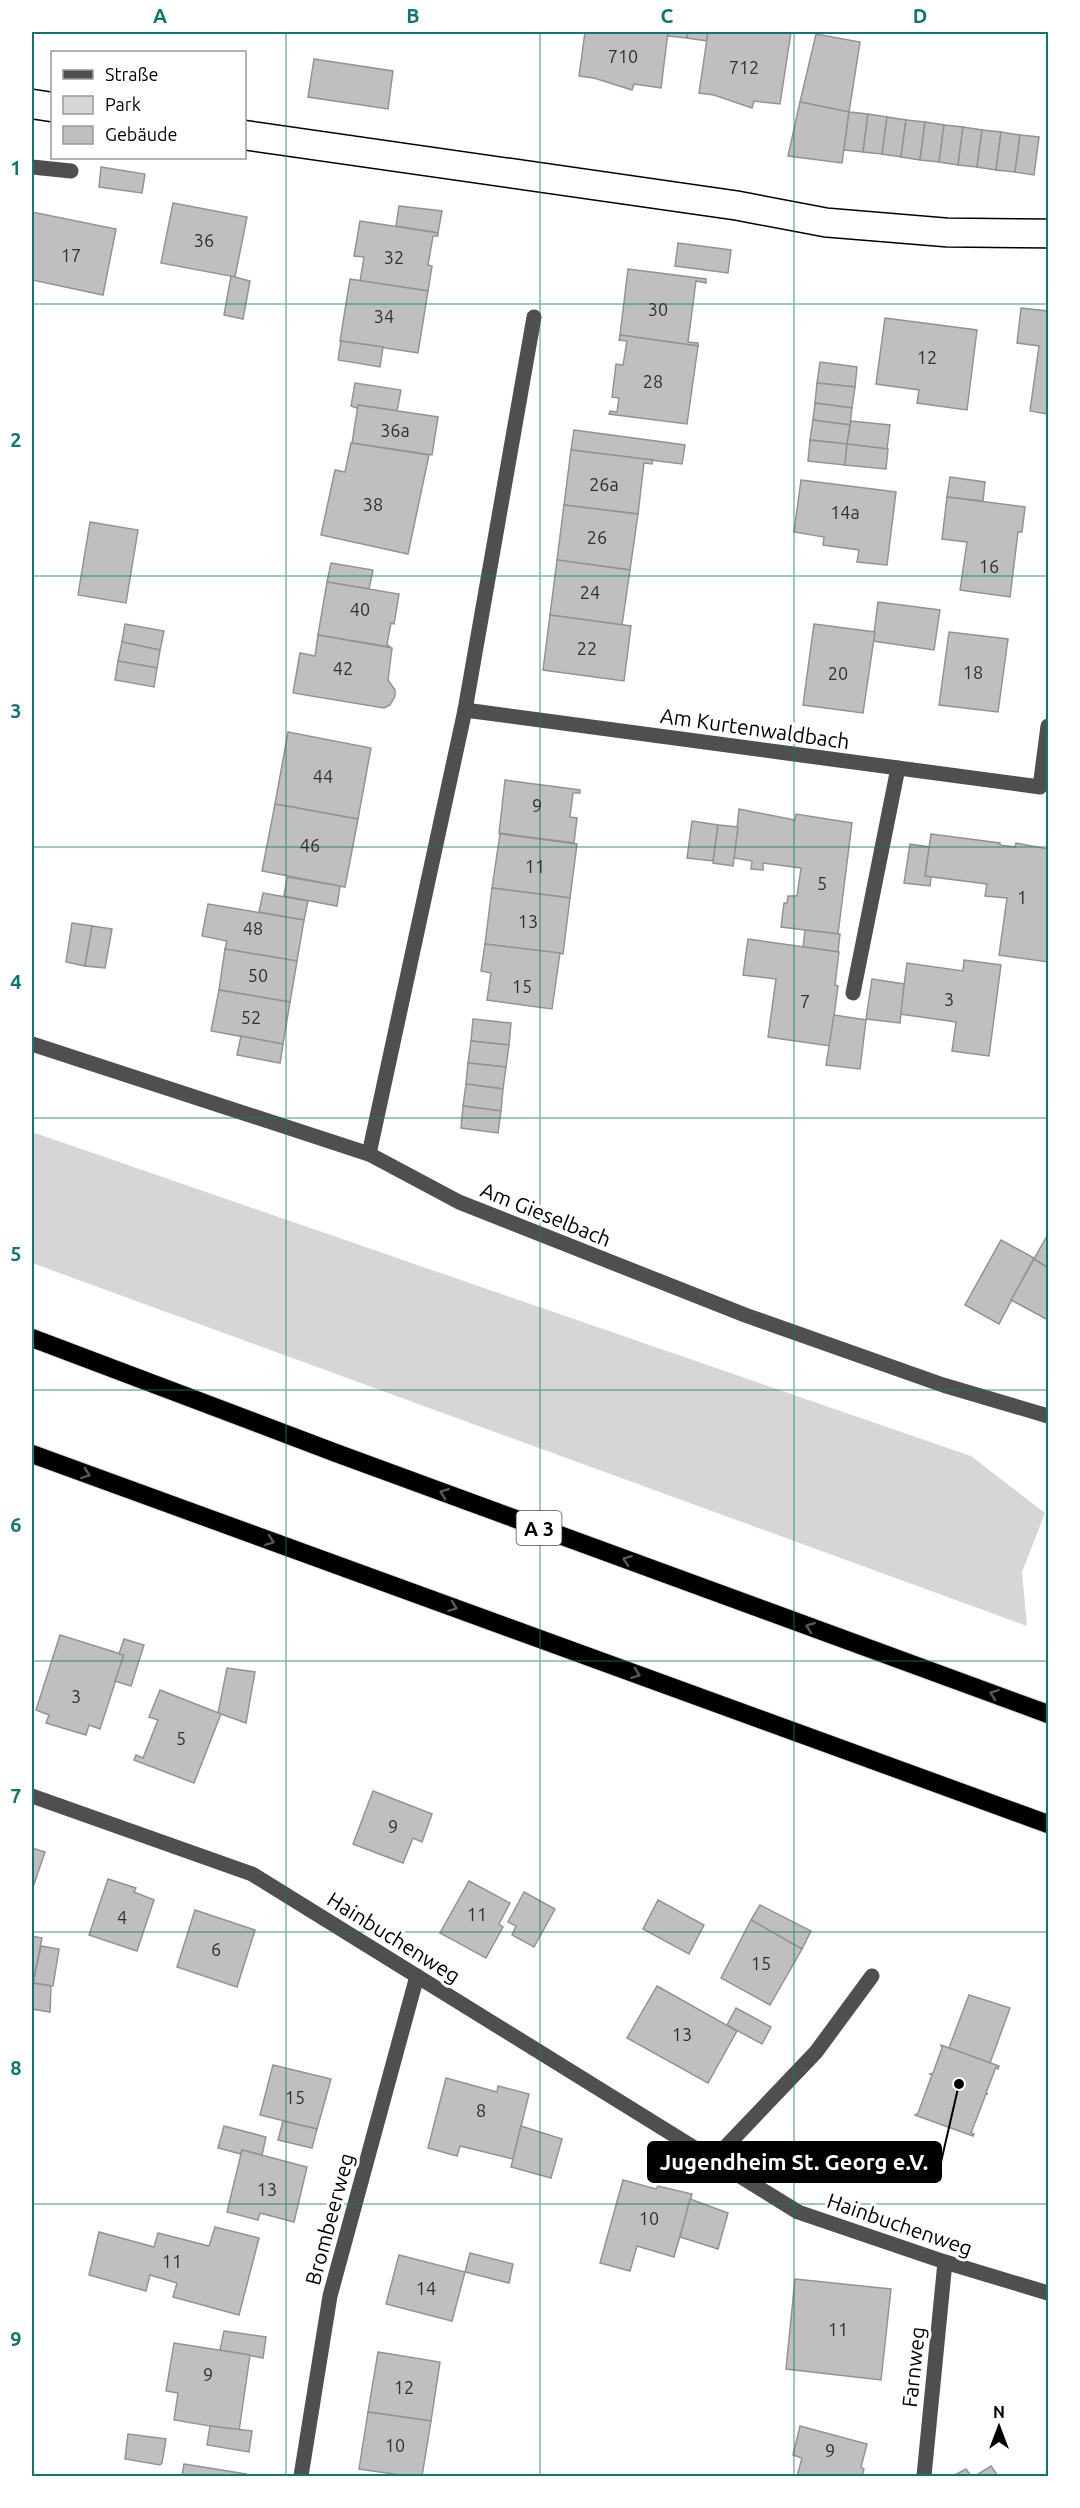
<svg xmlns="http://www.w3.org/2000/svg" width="1080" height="2508" font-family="Ubuntu,sans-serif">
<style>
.green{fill:#d6d6d6}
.building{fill:#bfbfbf;stroke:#939393;stroke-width:1.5}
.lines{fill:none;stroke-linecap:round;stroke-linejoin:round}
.highway-casing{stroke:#dbdbdb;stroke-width:20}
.minor{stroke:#4f4f4f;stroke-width:15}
.highway{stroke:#000;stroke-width:18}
.tram{stroke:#000;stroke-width:1.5}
.oneway{stroke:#595959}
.grid{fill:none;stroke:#0f766e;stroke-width:1.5;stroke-opacity:0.55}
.labels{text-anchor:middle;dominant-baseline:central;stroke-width:6;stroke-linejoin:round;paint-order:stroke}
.number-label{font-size:18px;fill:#303030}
.shield{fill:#fff;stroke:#4c4c4c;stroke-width:1.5}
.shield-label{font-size:20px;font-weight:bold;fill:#000}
.street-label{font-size:21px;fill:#000;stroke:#fff}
.leader{fill:none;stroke:#000;stroke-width:2}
.callout-dot{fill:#000;stroke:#fff;stroke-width:2}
.callout{fill:#000;stroke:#000;stroke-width:2}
.callout-label{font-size:22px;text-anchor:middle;font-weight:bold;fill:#fff}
.neatline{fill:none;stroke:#0f766e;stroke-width:2}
.grid-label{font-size:20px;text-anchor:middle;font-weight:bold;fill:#0f766e}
</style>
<rect width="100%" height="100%" fill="#fff"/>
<polygon class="green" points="32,1132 971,1456 1045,1513 1022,1572 1027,1626 32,1263"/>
<g class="building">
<polygon points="585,32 668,32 661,88 634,84 632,90 594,78 579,76"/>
<polygon points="668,32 688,32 687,38 668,36"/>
<polygon points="688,32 708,32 707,41 687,38"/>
<polygon points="708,32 791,32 780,104 754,101 752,108 714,95 699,93"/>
<polygon points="816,34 860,42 849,112 800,102"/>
<polygon points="314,59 393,71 388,109 308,97"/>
<polygon points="800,102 849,112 842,163 788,156"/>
<polygon points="849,112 868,114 863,152 844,150"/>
<polygon points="868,114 887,117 882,154 863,152"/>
<polygon points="887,117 906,120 901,157 882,154"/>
<polygon points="906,120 925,122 920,160 901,157"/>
<polygon points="925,122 944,125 939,162 920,160"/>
<polygon points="944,125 963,127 958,165 939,162"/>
<polygon points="963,127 982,130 977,167 958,165"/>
<polygon points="982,130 1001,132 996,170 977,167"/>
<polygon points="1001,132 1020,135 1015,172 996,170"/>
<polygon points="1020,135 1039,137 1034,175 1015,172"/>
<polygon points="101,167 145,174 142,193 99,187"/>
<polygon points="173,203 247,217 235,277 161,263"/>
<polygon points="399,206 442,211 438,233 396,226"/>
<polygon points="32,212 116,229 103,295 32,280"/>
<polygon points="360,221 438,233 438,236 433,236 428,265 432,266 428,291 360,281 364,257 354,256"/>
<polygon points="678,243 731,250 728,273 675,266"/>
<polygon points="628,269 706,279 706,283 696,281 688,342 698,343 698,346 620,335"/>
<polygon points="231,276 250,281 243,319 224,315"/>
<polygon points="350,279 428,291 418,353 340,341"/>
<polygon points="1021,308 1048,311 1048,414 1030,411 1039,346 1017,343"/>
<polygon points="885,318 977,330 967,410 917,403 919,390 876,384"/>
<polygon points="620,335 698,346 687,424 609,414 610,411 617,412 619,398 612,397 616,364 623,365 627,341 619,340"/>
<polygon points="341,341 383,347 380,367 338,360"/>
<polygon points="820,362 857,367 855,387 817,383"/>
<polygon points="355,383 401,390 397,411 358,405 357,408 351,406"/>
<polygon points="817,383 855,387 852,408 815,403"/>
<polygon points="815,403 852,408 850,425 813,420"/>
<polygon points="358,405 438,417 432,455 352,443"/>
<polygon points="813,420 850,425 847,444 810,440"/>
<polygon points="851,421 890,425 887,449 847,444"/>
<polygon points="574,430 685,445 682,464 571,450"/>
<polygon points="810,440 847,444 845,465 808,461"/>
<polygon points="351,443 429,455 408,554 321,535 335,470 345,472"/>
<polygon points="847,444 888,449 886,469 845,465"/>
<polygon points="571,450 653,460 652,464 644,463 638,514 564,505"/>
<polygon points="950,477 985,482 983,501 947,497"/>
<polygon points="801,480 896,492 887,565 857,562 859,550 823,545 824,537 794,532"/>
<polygon points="947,497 1025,507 1022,532 1018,532 1010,597 960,590 967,542 942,539"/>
<polygon points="564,505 638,514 630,570 557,560"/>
<polygon points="90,522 138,530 126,603 78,595"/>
<polygon points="557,560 630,570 622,625 550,615"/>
<polygon points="331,563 373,570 369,589 327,582"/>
<polygon points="327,582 399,594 394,624 391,623 387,644 390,647 318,635"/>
<polygon points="878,602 940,610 934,650 873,641"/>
<polygon points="550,615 631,626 624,681 543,670"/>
<polygon points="125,624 164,631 160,650 122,642"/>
<polygon points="814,624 875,632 863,713 803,705"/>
<polygon points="949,632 1008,639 998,712 939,705"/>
<polygon points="318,635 392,648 388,680 395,690 395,696 390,705 384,708 293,693 300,653 315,656"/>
<polygon points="122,642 160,650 157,668 118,661"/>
<polygon points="118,661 157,668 154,687 115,680"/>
<polygon points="288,732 371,748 358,819 275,804"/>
<polygon points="505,780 580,790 580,793 573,793 570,817 577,818 574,843 499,833"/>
<polygon points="275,804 358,819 345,887 262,871"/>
<polygon points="739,809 795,820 796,814 852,823 838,934 781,927 784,903 787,903 788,896 797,896 801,868 763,863 763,870 751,869 752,861 734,858"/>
<polygon points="692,821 718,825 713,861 687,858"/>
<polygon points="718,825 738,827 733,866 713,863"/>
<polygon points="500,834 577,844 570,898 492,888"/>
<polygon points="931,834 1000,843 1000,845 1015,847 1016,843 1048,849 1048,962 999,955 1007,898 985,896 987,884 925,876"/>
<polygon points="910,844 929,847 925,876 931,877 930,886 904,883"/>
<polygon points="287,877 340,886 337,906 284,896"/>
<polygon points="492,888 570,898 563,954 485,944"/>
<polygon points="263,893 308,901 304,920 259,912"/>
<polygon points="208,904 304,920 297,961 225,949 227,941 202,936"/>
<polygon points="72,923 92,926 85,966 66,962"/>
<polygon points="92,926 112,929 105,968 85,966"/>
<polygon points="805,930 840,934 838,952 803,947"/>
<polygon points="748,939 839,952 835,985 838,986 830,1046 768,1037 776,979 743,975"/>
<polygon points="485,944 560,953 552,1009 487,1000 491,973 481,971"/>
<polygon points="225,949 297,961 290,1002 219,990"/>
<polygon points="964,960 1001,965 989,1056 952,1051 956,1022 900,1014 907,963 963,971"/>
<polygon points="872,979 904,984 900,1023 866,1019"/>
<polygon points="219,990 290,1002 283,1044 211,1031"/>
<polygon points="834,1015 866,1020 860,1069 826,1065"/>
<polygon points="473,1019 511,1023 509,1045 471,1041"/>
<polygon points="241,1036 283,1044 280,1063 237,1055"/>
<polygon points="471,1041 509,1045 506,1067 468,1063"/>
<polygon points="468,1063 506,1067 503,1089 466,1084"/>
<polygon points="466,1084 503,1089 501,1111 463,1106"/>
<polygon points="463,1106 501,1111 498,1133 461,1128"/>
<polygon points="1048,1234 1048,1268 1034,1259"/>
<polygon points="1001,1240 1034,1258 999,1324 965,1305"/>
<polygon points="1034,1259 1048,1268 1048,1320 1011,1300"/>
<polygon points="60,1635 124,1655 100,1729 89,1725 86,1735 46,1723 49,1715 36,1710"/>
<polygon points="124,1639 144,1645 131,1686 115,1681 124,1655 119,1654"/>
<polygon points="227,1668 255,1672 246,1723 218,1713"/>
<polygon points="160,1690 221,1714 194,1783 134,1760 136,1755 143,1758 158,1720 149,1717"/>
<polygon points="373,1791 432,1814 422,1842 413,1838 403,1863 353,1844"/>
<polygon points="32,1848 45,1852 33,1887 32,1886"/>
<polygon points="108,1879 136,1888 134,1892 154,1900 137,1951 89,1935"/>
<polygon points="469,1881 510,1903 499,1924 503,1927 486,1958 440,1933"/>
<polygon points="524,1892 555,1909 534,1947 512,1935 516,1926 508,1922"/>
<polygon points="658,1900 704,1925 689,1954 643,1929"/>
<polygon points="760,1905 811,1931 802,1949 751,1920"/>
<polygon points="195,1910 255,1930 237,1987 177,1967"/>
<polygon points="751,1920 802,1949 770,2005 721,1978"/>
<polygon points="32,1936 42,1938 33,1983 32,1983"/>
<polygon points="41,1946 59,1949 53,1986 33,1983"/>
<polygon points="32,1983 51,1986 50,2012 32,2009"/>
<polygon points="657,1986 737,2031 708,2083 627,2038"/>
<polygon points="969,1995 1010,2008 990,2063 949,2048"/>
<polygon points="736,2008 771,2027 762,2044 727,2025"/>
<polygon points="941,2045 999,2066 998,2069 996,2067 986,2093 988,2094 986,2094 971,2133 974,2134 973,2136 915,2115 918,2113 932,2075 930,2074 933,2073 942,2048"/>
<polygon points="273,2065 331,2079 317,2129 260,2115"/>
<polygon points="446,2078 497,2092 498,2086 529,2094 513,2159 460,2146 457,2156 428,2148"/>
<polygon points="283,2121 317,2129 312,2148 278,2140"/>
<polygon points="224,2126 266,2137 262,2155 242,2150 241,2154 218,2148"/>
<polygon points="521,2126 562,2139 551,2178 511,2167"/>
<polygon points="242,2150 307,2167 294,2222 260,2213 258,2220 227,2212"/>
<polygon points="623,2180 656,2189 658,2186 692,2194 674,2257 637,2246 630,2271 600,2263"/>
<polygon points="690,2199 728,2213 718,2249 680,2237"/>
<polygon points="215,2227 259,2238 239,2315 173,2297 177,2283 150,2275 146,2291 89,2275 99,2232 154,2247 158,2233 209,2246"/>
<polygon points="470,2253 513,2264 509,2283 465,2272"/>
<polygon points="399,2255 465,2272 452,2321 386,2304"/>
<polygon points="795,2279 891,2289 881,2380 786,2369"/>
<polygon points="224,2331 266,2337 263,2358 220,2350"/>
<polygon points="174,2343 250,2355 239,2431 174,2420 178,2393 166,2391"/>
<polygon points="378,2352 440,2362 431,2421 368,2412"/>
<polygon points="368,2412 431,2421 422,2476 408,2476 359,2469"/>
<polygon points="210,2426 252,2431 249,2452 207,2445"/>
<polygon points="800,2426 867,2444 861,2467 864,2469 862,2476 797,2476 802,2458 793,2455"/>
<polygon points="128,2434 166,2439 162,2463 160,2465 125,2459"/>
<polygon points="184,2464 246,2474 246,2476 182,2476"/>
<polygon points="991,2466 998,2476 975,2476"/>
<polygon points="966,2469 971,2476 953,2476"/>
</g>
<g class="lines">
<defs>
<g id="highway">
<polyline points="32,1338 336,1453 1048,1714"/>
<polyline points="32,1454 1048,1824"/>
</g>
</defs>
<use href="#highway" class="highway-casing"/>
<g class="minor">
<polyline points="32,167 71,171"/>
<polyline points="465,710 1040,787 1048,726"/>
<polyline points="853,993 898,768"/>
<polyline points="32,1044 369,1154 459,1202 745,1315 943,1385 1048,1416"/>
<polyline points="369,1154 465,710 534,317"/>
<polyline points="32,1796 252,1874 798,2212 945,2262 1048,2293"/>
<polyline points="714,2159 816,2052 872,1976"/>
<polyline points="301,2476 330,2296 417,1976"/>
<polyline points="924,2476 945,2262"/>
</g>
<use href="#highway" class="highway"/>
<g class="tram">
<polyline points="32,89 52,92"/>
<polyline points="32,119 52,122"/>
<polyline points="244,120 739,191 828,208 948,218 1048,219"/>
<polyline points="244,150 734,220 824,237 946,247 1048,248"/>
</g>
</g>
<defs><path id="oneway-chevron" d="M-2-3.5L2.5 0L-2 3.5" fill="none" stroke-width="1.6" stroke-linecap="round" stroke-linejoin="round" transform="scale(1.5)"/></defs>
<g class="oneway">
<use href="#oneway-chevron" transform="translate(86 1474) rotate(20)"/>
<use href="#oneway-chevron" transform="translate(444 1493) rotate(-160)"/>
<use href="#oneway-chevron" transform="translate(270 1541) rotate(20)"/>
<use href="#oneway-chevron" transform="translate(627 1560) rotate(-160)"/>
<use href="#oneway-chevron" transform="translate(453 1607) rotate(20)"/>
<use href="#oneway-chevron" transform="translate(810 1627) rotate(-160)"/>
<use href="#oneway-chevron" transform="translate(636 1674) rotate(20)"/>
<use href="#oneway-chevron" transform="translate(994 1694) rotate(-160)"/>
</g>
<path class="grid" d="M286 32V2476M540 32V2476M794 32V2476M32 304H1048M32 576H1048M32 847H1048M32 1118H1048M32 1390H1048M32 1661H1048M32 1932H1048M32 2204H1048"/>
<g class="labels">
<g class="number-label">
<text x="623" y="56">710</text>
<text x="744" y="67">712</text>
<text x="204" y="240">36</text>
<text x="71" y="255">17</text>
<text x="394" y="257">32</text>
<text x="658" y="309">30</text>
<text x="384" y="316">34</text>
<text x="927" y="357">12</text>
<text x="653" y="381">28</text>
<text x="395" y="430">36a</text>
<text x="604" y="484">26a</text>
<text x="373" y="504">38</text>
<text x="845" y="512">14a</text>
<text x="597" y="537">26</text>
<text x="989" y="566">16</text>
<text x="590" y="592">24</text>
<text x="360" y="609">40</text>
<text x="587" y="648">22</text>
<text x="343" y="668">42</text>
<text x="973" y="672">18</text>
<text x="838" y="673">20</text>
<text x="323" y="776">44</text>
<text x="537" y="805">9</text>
<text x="310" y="845">46</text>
<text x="535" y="866">11</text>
<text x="822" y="883">5</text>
<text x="1022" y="897">1</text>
<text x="528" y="921">13</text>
<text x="253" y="928">48</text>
<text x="258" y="975">50</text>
<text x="522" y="986">15</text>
<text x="949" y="999">3</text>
<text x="805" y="1001">7</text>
<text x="251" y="1017">52</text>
<text x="76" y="1696">3</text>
<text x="181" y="1738">5</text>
<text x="393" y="1826">9</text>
<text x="477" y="1914">11</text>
<text x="122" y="1917">4</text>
<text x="216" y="1949">6</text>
<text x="761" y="1963">15</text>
<text x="682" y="2034">13</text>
<text x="295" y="2097">15</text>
<text x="481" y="2110">8</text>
<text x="267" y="2189">13</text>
<text x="649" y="2218">10</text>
<text x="172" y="2261">11</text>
<text x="426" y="2288">14</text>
<text x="838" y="2329">11</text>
<text x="208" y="2374">9</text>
<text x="404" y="2387">12</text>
<text x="395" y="2445">10</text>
<text x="830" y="2450">9</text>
</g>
<rect class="shield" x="516.5" y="1511" width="45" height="34" rx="4.5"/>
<g class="shield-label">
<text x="539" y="1528">A 3</text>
</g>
<g class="street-label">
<text transform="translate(755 728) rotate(8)">Am Kurtenwaldbach</text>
<text transform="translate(546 1214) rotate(22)">Am Gieselbach</text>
<text transform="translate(394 1937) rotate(32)">Hainbuchenweg</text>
<text transform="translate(329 2219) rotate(-75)">Brombeerweg</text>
<text transform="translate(900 2224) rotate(19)">Hainbuchenweg</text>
<text transform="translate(913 2367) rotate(-84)">Farnweg</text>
</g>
</g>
<path class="leader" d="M959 2084L941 2162"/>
<circle class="callout-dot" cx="959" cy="2084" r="6"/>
<rect class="callout" x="648" y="2142" width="293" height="40" rx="6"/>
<g class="callout-label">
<text x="794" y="2170">Jugendheim St. Georg e.V.</text>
</g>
<rect width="1080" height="2508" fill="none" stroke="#ffffff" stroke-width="66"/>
<rect x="51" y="51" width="195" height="108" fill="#ffffff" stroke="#999999" stroke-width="1.5"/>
<rect x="63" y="70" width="30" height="9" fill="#4f4f4f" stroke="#999999" stroke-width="1.5"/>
<text x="105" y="81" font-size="18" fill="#000000">Straße</text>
<rect x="63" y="96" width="30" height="18" fill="#d6d6d6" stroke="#999999" stroke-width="1.5"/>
<text x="105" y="111" font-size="18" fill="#000000">Park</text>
<rect x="63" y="126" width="30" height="18" fill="#bfbfbf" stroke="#999999" stroke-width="1.5"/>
<text x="105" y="141" font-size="18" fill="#000000">Gebäude</text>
<g transform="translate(999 2427)" stroke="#ffffff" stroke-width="4.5" paint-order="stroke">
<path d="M0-4.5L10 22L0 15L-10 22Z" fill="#000000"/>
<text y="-9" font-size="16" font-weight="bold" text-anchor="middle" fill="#000000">N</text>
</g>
<rect x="33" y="33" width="1014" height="2442" class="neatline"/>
<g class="grid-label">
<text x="160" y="23">A</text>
<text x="413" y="23">B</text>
<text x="667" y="23">C</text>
<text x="920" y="23">D</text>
<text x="16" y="175">1</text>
<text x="16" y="447">2</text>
<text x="16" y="718">3</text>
<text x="16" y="989">4</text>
<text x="16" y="1261">5</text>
<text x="16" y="1532">6</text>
<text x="16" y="1803">7</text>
<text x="16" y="2075">8</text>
<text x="16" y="2346">9</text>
</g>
</svg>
